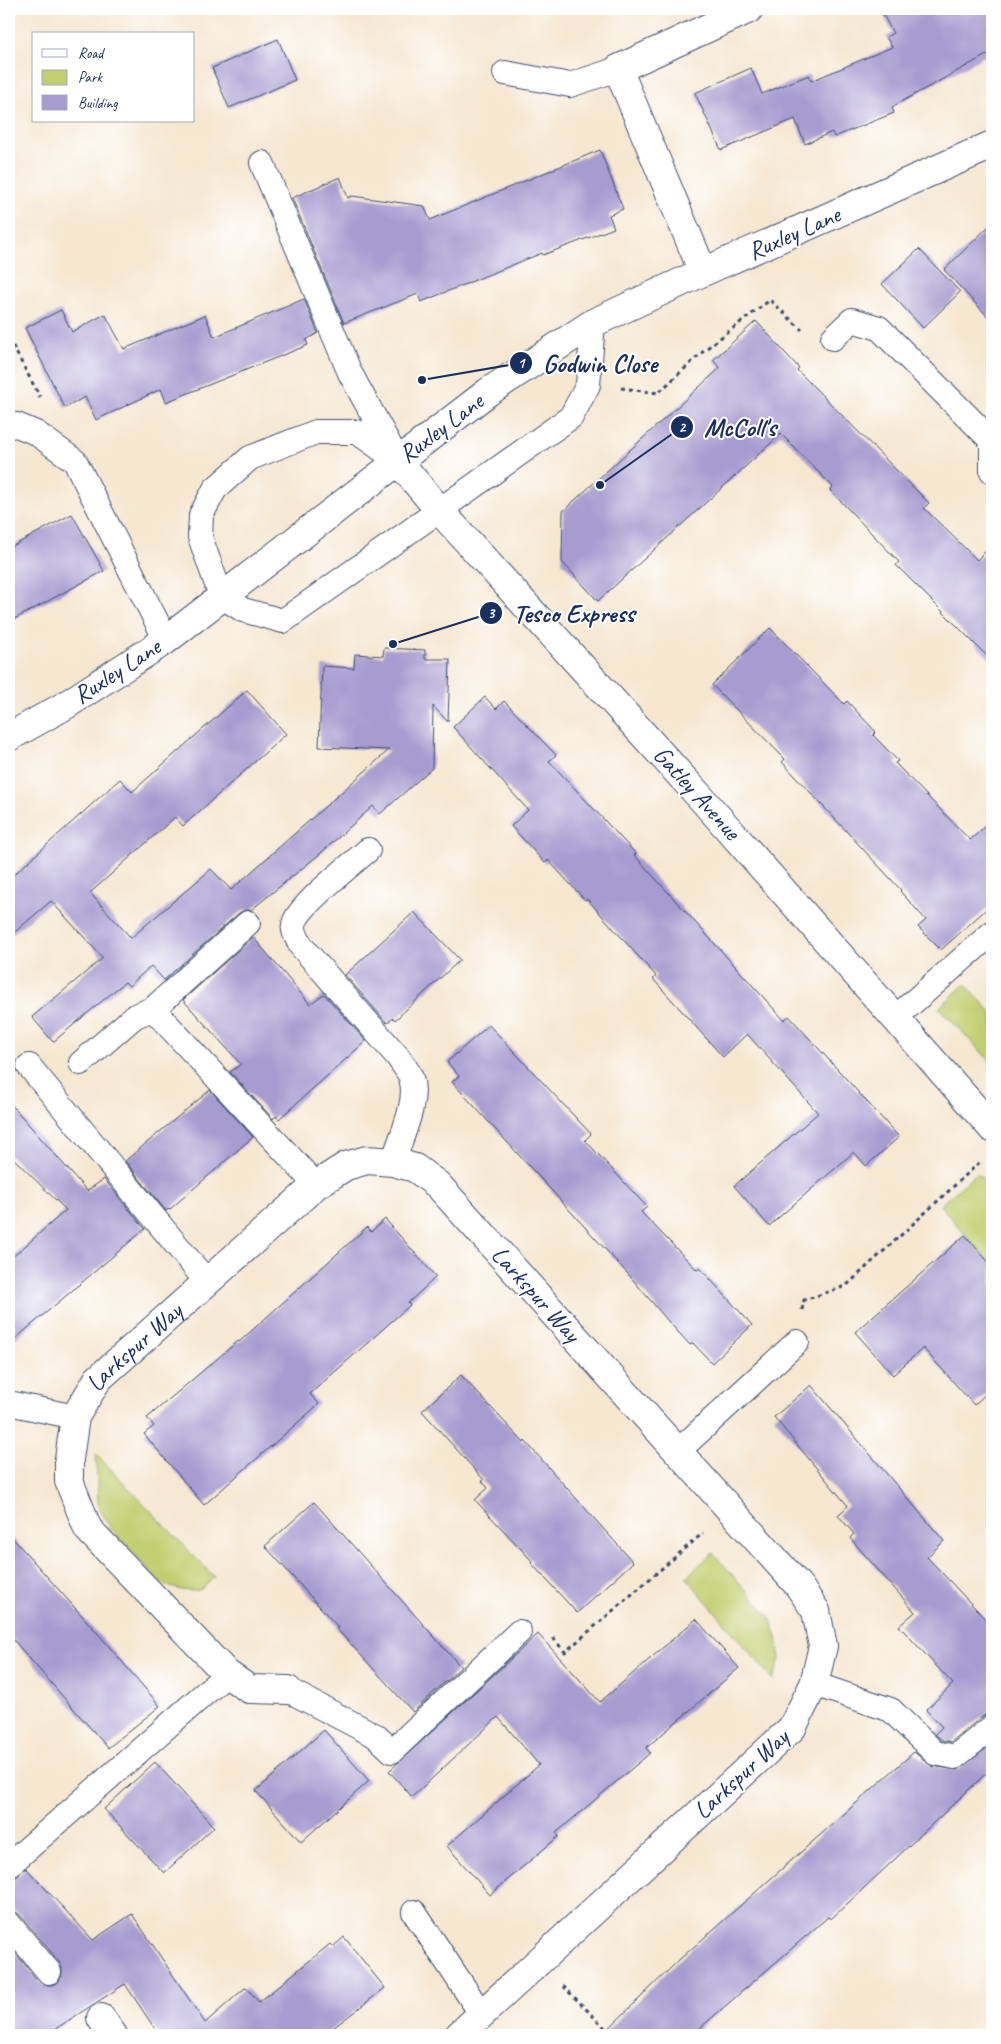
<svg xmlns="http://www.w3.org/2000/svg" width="1001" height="2044" font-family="Caveat,sans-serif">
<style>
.green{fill:#c2cf71;stroke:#6e7f68}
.building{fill:#a79cd0}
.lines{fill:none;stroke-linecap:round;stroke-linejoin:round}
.lane-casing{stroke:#3c4b6f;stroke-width:26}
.street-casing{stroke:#3c4b6f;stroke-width:30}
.secondary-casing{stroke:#3c4b6f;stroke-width:30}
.path{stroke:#3c4b6f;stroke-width:3;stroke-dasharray:4 4;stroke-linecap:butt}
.lane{stroke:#fff;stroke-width:24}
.street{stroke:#fff;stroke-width:28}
.secondary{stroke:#fff;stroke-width:28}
.labels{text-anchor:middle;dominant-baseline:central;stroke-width:4;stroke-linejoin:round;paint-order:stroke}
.street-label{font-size:25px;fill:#1b2f5e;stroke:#fff}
.leader{fill:none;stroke:#1b2f5e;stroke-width:2}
.callout-dot{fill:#1b2f5e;stroke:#fff;stroke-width:2}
.mark-label{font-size:15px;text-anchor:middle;font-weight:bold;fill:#fff}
.callout-label{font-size:26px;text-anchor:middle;font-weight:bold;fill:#1b2f5e;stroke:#fff;stroke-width:4;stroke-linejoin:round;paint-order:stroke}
</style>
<rect width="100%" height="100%" fill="#fff"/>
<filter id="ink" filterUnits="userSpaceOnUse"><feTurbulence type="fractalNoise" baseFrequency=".02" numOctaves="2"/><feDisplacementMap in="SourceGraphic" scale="10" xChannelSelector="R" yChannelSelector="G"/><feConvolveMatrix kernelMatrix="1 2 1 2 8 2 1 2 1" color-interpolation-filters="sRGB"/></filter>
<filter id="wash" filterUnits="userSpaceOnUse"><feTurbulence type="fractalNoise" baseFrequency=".0096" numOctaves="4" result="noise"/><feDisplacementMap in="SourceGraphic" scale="20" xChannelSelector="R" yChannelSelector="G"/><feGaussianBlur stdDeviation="1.12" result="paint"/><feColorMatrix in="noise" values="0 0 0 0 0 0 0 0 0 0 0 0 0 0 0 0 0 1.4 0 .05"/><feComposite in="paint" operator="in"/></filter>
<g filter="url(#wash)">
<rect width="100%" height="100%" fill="#f5e7d0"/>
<g class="green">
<polygon points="965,984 992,1013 992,1063 939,1008"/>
<polygon points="977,1173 992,1189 992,1266 940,1205"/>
<path d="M96 1454 214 1577C210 1581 206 1586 201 1589 191 1594 171 1588 161 1583L110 1527 98 1506Z"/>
<polygon points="713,1553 770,1617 777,1637 780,1659 773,1680 686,1577"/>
</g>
<g id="blocks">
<g class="building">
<polygon points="880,9 992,9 992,52 892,107 894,113 834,137 832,132 805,144 795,119 721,150 695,93 751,68 762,94 809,75 811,81 892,47 886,37 893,33"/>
<polygon points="278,39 295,80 229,108 212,68"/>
<polygon points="600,150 623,209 609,215 614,228 543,255 542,253 421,302 418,294 344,323 292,198 340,177 348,198 352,196 424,206 430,220"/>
<polygon points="992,223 992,321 944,270"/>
<polygon points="919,249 960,292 923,328 882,284"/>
<polygon points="304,299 318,333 306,340 308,345 166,402 161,389 96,420 85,397 65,408 25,328 61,310 72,332 105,314 124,349 205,315 214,337"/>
<polygon points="756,321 799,368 797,370 929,503 924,508 977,560 992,545 992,661 896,565 899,562 830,490 833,487 781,434 598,601 562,562 563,511 720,368 713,360"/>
<polygon points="72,514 104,571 9,622 9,548"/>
<polygon points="770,628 844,704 847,701 876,732 873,735 898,761 895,763 970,840 992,820 992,904 941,950 918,927 926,920 900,891 901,890 782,762 785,759 712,685"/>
<polygon points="384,648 425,650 425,659 450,659 448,722 433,706 432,768 380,814 373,806 321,853 251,910 245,910 239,913 164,980 151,966 129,986 125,982 53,1042 32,1017 103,958 51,901 9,937 9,879 120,779 132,792 247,690 286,734 183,826 175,817 90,893 131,938 211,869 231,890 389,750 319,747 322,666 354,668 355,654 383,656"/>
<polygon points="485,697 496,709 504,701 556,755 549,761 636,854 634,855 784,1020 789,1016 899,1137 866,1166 854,1152 769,1226 734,1186 818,1113 747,1034 723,1057 653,979 656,976 587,899 585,900 548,860 545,863 511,826 528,810 453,727"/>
<polygon points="414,912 460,960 395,1020 393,1018 387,1023 345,975"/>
<polygon points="253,937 310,1004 324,994 366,1041 279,1119 276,1116 273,1119 230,1072 241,1064 183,1000"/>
<polygon points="489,1025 591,1134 585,1140 647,1207 641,1212 697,1270 700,1268 752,1325 712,1363 693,1343 690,1345 668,1321 628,1274 452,1082 459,1076 447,1062"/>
<polygon points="210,1090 253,1137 169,1210 168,1209 166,1211 125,1161"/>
<polygon points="9,1102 87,1191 104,1179 145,1229 9,1344 9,1260 66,1210 9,1154"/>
<polygon points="385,1219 436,1277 408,1303 410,1305 310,1394 319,1404 204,1505 144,1434 154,1426 147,1418 238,1341 239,1342 367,1227 371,1232"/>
<polygon points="965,1235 992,1266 992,1388 974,1405 923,1348 893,1375 855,1332"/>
<polygon points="461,1375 524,1443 525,1441 633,1562 577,1613 531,1563 532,1561 475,1500 488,1488 482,1481 484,1480 422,1411"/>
<polygon points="811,1385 944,1541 927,1557 992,1626 992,1714 983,1716 951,1742 942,1740 935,1734 942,1727 926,1710 953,1684 899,1626 915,1612 850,1538 854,1534 838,1515 848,1506 774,1417"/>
<polygon points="314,1502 461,1667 413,1712 336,1628 338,1627 265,1546"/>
<polygon points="9,1534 101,1637 160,1706 108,1748 9,1635"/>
<polygon points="696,1619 739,1668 646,1748 650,1753 556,1833 559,1836 490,1895 447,1846 539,1765 498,1717 412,1797 389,1771 538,1634 600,1702"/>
<polygon points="324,1730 369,1781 301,1842 256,1791"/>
<polygon points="992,1744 992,1768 831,1919 828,1917 692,2035 602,2035 680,1959 914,1752 932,1766 958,1770"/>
<polygon points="155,1762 214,1827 164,1873 104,1809"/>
<polygon points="26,1868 93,1940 132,1914 205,2023 246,1987 259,2002 330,1944 333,1947 344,1937 385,1988 324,2035 159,2035 125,1984 46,2035 9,2035 9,1945 38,1981 44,1985 52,1985 58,1982 62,1976 62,1969 60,1963 20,1915 14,1911 9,1911 9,1878 18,1876"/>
</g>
</g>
</g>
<g filter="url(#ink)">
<use href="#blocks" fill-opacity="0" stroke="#3c4b6f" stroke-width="1"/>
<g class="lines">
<defs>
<g id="lane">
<polyline points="505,73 570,85 618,69"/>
<polyline points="262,163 350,373 396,457"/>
<polyline points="833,338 852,320 879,328 992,441"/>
<polyline points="9,426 17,425 36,433 75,461 166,640"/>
<polyline points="992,446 992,471"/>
<polyline points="398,461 357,432 316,432 250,458 215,489 201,515 200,537 221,596 243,610 283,621 571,417 588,385 593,323"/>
<path d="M368 850C351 865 303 902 295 921 291 930 297 937 301 946L398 1057C402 1064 409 1071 411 1078 419 1102 400 1139 393 1162"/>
<polyline points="153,1009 316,1185"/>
<polyline points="895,1018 992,933"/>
<polyline points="81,1063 135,1016 153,1009 248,923"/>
<polyline points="29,1066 207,1282"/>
<polyline points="9,1403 75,1417"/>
<polyline points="677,1452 797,1342"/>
<polyline points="814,1684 891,1710 935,1753 955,1757 992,1727"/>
<polyline points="288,1690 376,1736 392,1751 519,1632"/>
<polyline points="9,1865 227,1674"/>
<polyline points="414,1912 482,2015"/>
<polyline points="9,1924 49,1972"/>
</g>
<g id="street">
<polyline points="703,272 618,69 749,9"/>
<polyline points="398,461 440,511 702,799 992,1128"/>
<path id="s1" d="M288 1690 249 1689 227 1674 88 1529 69 1481V1459L75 1417 98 1379 316 1185 346 1166 367 1160 393 1162 415 1168 438 1185 798 1585 816 1611 823 1646 814 1684 792 1728 459 2035"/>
<polyline points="101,2018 113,2035"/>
</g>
<polyline id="secondary" points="9,737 66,705 166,640 488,392 593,323 703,272 992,145"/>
</defs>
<use href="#lane" class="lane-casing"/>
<use href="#street" class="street-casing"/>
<use href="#secondary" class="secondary-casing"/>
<g class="path">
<polyline points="9,339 40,397"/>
<polyline points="621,388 658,393 707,348 770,300 802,330"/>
<polyline points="802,1310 804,1300 846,1286 981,1161"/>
<polyline points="553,1638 565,1652 703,1533"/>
<polyline points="563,1986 612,2035"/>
</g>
<use href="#lane" class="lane"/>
<use href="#street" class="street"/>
<use href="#secondary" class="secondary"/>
</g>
</g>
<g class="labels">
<g class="street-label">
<text transform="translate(794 233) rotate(-24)">Ruxley Lane</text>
<text transform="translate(441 428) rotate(-37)">Ruxley Lane</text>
<text transform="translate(117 671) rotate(-33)">Ruxley Lane</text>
<text transform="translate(697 793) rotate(48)">Gatley Avenue</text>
<text transform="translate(536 1294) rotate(48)">Larkspur Way</text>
<text stroke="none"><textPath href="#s1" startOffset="475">Larkspur Way</textPath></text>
<text transform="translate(741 1774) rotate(-43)">Larkspur Way</text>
</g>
</g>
<path class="leader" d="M422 380L521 363M600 485L682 427M393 644L491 613"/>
<g class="callout-dot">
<circle cx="422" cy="380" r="5"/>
<circle cx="600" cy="485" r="5"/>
<circle cx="393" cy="644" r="5"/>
<circle cx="521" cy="363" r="12"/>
<circle cx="682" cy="427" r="12"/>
<circle cx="491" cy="613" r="12"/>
</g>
<g class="mark-label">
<text x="521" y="368">1</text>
<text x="682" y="432">2</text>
<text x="491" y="618">3</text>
</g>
<g class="callout-label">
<text x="600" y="372">Godwin Close</text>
<text x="740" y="436">McColl's</text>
<text x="574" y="622">Tesco Express</text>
</g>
<rect width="1001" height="2044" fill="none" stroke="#fff" stroke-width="30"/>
<rect x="32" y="32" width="162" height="90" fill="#ffffff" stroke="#a4acbf"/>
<rect x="42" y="49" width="25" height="8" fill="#ffffff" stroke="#a4acbf"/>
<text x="78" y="58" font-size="15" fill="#1b2f5e">Road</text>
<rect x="42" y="70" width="25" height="15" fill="#c2cf71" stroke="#a4acbf"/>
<text x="78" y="82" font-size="15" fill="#1b2f5e">Park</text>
<rect x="42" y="95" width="25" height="15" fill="#a79cd0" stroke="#a4acbf"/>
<text x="78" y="108" font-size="15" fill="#1b2f5e">Building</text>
</svg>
